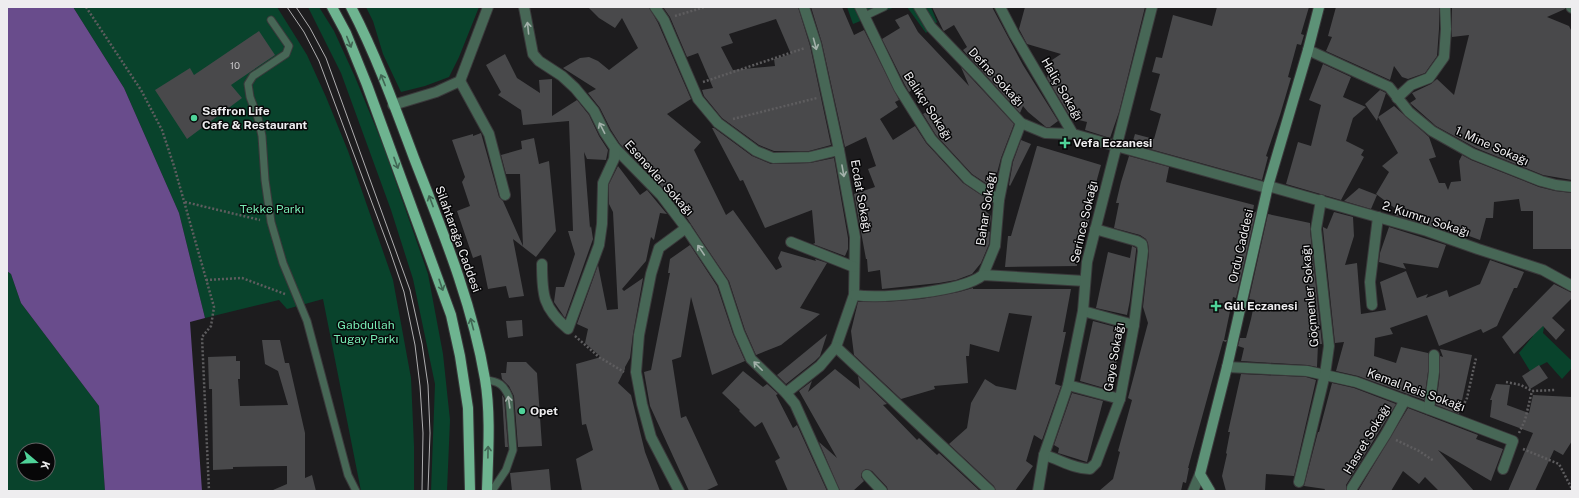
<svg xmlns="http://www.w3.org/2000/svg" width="1579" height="498" font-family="'Public Sans',sans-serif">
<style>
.green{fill:#09432c;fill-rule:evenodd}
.water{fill:#694c8c}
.building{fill:#49494b;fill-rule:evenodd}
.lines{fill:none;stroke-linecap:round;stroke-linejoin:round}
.lane-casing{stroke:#3a393b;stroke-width:9}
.street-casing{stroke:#3a393b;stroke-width:12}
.secondary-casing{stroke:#3a393b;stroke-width:12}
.primary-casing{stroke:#3a393b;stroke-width:12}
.path{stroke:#5e5d5f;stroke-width:2.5;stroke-dasharray:2 2;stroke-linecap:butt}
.lane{stroke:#476756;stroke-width:7}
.street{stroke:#476756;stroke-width:10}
.secondary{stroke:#5d9277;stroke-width:10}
.primary{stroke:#6eb490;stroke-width:10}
.tram{stroke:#aeadaf;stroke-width:1}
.oneway{stroke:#a3b1aa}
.oneway2{stroke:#406653}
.poi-dot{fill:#4fd399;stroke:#070708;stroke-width:1.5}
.labels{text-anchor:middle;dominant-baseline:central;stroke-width:3;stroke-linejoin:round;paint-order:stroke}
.number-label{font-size:10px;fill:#c5c4c6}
.street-label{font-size:12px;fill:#eeedef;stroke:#070708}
.poi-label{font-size:12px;font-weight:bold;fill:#eeedef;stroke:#070708;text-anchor:start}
.park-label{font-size:12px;fill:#77ecb4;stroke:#070708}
</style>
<rect width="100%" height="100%" fill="#1d1c1e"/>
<g class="green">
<polygon points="73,7 277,7 307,55 326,97 348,151 393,280 411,378 414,446 414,491 361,491 323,299 287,309 279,300 205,318 179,213 124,88"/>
<polygon points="308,7 319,7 334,31 355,77 383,145 428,274 443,354 450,420 447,491 431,491 435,384 413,279 391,210 341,73"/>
<polygon points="366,7 479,7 459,57 449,77 425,86 401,92 383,54 373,21"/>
<polygon points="847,7 895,7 853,24"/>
<polygon points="907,7 931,7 937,22 926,33"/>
<path d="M7 271 11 274 21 303 99 406 105 491H7ZM24 450H48V474H24Z"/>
<polygon points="1529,312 1544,327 1543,333 1572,361 1572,368 1562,379 1547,362 1530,371 1519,353 1533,336 1520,319"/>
</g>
<polygon class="water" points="7,7 73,7 124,88 179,213 205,318 190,322 202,491 105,491 99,406 21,303 11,274 7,271"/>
<g class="building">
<polygon points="588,7 649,7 658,23 691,99 667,114 701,142 694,150 726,215 733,210 776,270 782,267 778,258 781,251 816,261 815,259 827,263 800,308 820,314 781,345 756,355 745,330 729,281 700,238 685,215 657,181 660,179 630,142 625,149 620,144 611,130 600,108 588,93 596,89 563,68 580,58 589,57 598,61 609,70 638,48 622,18 615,28 599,18"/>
<path d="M663 7H798L810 46 831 145 809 151H774L759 145 722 118 704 96 702 90 713 88 698 53 687 57 670 17ZM776 19 791 54 774 59 775 66 733 70 721 47 733 43 729 34Z"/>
<polygon points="811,7 842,7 854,35 864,30 899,100 895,102 898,107 880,119 893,140 915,126 926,143 963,183 987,199 979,205 991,216 990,224 987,231 990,232 989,244 981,263 972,274 956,280 939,283 882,289 880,270 868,272 867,259 866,259 854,194 875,187 868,169 876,166 866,137 845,147 822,43"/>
<polygon points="932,7 992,7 1023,65 1058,121 1050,127 1046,127 1028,112 1023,106 1020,113 963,50 967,47 954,25 944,31 943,30"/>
<polygon points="1025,7 1145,7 1119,112 1110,138 1085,130 1087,122 1071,118 1047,78 1052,60 1061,54 1027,44 1019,29"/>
<polygon points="1217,7 1309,7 1301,34 1304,35 1301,45 1297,44 1288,77 1291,78 1280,115 1266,156 1268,157 1262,180 1132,144 1135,134 1154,139 1161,114 1150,110 1160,74 1152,72 1156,57 1162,58 1173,15 1212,26"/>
<polygon points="1336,7 1439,7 1439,29 1437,56 1425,73 1408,79 1402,77 1394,66 1390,80 1326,51 1332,37 1328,36"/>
<polygon points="1452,7 1565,7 1565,9 1547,17 1569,26 1572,32 1572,180 1543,175 1476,148 1436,126 1410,103 1416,99 1412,93 1431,84 1437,79 1454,95 1469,35 1452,37"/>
<polygon points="908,14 918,32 969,86 961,67 1014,124 1001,158 993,188 972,174 936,135 923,114 931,109 914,89 909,92 905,85 882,39 900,28 895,20"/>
<polygon points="259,31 275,55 231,85 242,98 187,139 155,90 190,68 194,75"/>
<polygon points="505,54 517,78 540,93 539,80 552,79 552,116 577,100 589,115 599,136 608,150 606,160 587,159 584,152 590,228 591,226 593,239 565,318 554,302 556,287 564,287 575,254 568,231 573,231 569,121 523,125 521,110 498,95 501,92 486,65"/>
<polygon points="1323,64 1351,77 1343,97 1366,107 1353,118 1346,141 1364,150 1361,155 1364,157 1341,200 1286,184 1298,142 1311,146 1321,105 1309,100"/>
<polygon points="1380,90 1386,93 1378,117 1394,106 1429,137 1436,157 1429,159 1439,183 1445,183 1448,190 1451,182 1461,181 1459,161 1462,155 1471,160 1539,187 1555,191 1572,193 1572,249 1533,249 1533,211 1521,211 1519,199 1494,202 1493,218 1486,218 1480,240 1469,236 1456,227 1453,233 1394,215 1396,209 1376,194 1389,172 1382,166 1398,153 1378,117 1377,121 1365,104"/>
<polygon points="712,128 714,128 752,156 771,164 810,163 834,158 848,238 848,249 845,256 813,244 815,243 812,210 765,228 743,180 740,181"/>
<polygon points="481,133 499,197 503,201 523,246 520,174 506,174 501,155 522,149 521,141 534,138 539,164 549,161 556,231 536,257 513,239 524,296 509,298 506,286 488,289 481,255 473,258 457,211 470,206 462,182 465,177 452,140 473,134 473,136"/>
<polygon points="1021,140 1031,144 1010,186 1009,185 1013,162"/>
<polygon points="1037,146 1038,146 1101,165 1088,212 1091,212 1085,239 1076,238 1077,266 1005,267 1008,236 1011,236"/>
<polygon points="1129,156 1169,167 1166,182 1254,205 1253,211 1256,212 1236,298 1233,297 1224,340 1227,340 1226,342 1223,341 1188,468 1189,468 1186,483 1183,482 1181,491 1099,491 1113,479 1120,452 1118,451 1132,400 1128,398 1148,323 1143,307 1149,252 1148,243 1146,239 1140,235 1114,228 1119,203 1116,203 1121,182"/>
<polygon points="618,166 640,195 647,190 667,214 660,213 654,240 651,237 646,261 622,289 624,291 643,278 633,334 630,358 625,367 625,369 618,383 631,395 645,452 660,491 582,491 576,459 593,450 586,424 582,425 576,364 601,357 585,343 588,329 577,324 598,265 607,310 618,309 613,212 609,204 609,184"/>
<polygon points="1359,188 1377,195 1371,209 1344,201"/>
<polygon points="1334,212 1353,217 1354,236 1345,265 1357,263 1361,314 1386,310 1380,282 1406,271 1417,298 1428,294 1426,298 1447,290 1449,297 1480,284 1490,260 1524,272 1517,288 1514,288 1497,326 1483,333 1481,329 1439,346 1427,315 1390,328 1393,334 1375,338 1374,356 1396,363 1401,347 1428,353 1428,372 1424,400 1358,376 1336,371 1344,342 1335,343 1323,229 1323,227 1327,229"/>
<polygon points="1268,214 1310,223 1310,230 1322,344 1318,344 1317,367 1307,365 1241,361 1244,348 1238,346 1240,338 1246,338 1251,319 1255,300 1249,299"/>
<polygon points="1389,227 1446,245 1438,268 1403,263 1406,269 1379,262 1380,253"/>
<polygon points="690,245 717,286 733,334 745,361 712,375 691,297 681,357 672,360 681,418 686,416 718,485 705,491 689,491 650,406 644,372 651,370 670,273 668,273 670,259"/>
<polygon points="1132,246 1136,248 1136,251 1130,300 1127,315 1096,308 1108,252 1130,258"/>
<polygon points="1554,284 1572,293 1572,298 1552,318 1565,330 1556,340 1543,326 1514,354 1502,337"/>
<polygon points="973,288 973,289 1071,289 1063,332 1066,332 1055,384 1061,386 1042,440 1034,435 1026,461 1033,466 1015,491 996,491 994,486 949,444 967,428 971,403 985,379 996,386 1016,390 1032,316 1009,313 999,352 970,344 969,356 966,356 968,383 934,386 935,389 901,399 854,355 851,331 858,302 883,302 921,299 959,292"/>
<polygon points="522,320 523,336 508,338 506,321"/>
<polygon points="1093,321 1123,329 1111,390 1080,381"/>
<polygon points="827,334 820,356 815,361 786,384 777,375"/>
<polygon points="262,340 280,340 285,363 289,363 305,433 305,478 312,475 316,491 273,491 273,490 287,484 287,466 233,467 233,469 213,470 212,389 209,389 208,357 236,356 236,361 240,361 240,379 238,379 240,406 288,405 278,371 265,364"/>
<polygon points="1440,349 1472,355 1459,414 1436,405 1440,373 1440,356 1443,357"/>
<polygon points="507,362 526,362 537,373 542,446 518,447 514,396 509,386 502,379 501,373 506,373"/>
<polygon points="1539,365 1548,378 1530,389 1522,376"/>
<polygon points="835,369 860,389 858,376 887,404 883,405 917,440 919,438 937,455 939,453 980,491 888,491 887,487 872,471 866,469 861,474 861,477 864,481 853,491 840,491 819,442 837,458 799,391 812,381 808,392"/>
<polygon points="743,371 763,387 767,384 778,394 776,395 793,428 797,425 827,491 788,491 775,461 780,458 762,422 755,427 739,411 740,410 722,393"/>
<polygon points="1241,374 1306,377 1316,380 1294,476 1266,474 1265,491 1226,491 1222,476 1227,454 1226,453 1230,432 1228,432"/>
<polygon points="1332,383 1354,388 1396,404 1346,485 1346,491 1324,491 1325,489 1304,486 1318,432 1319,432"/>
<polygon points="1496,384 1510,385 1507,405 1529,413 1533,395 1572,397 1572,441 1563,455 1554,450 1535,491 1508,491 1533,433 1490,417 1492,400 1490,400"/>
<polygon points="1072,393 1103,401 1087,462 1058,453 1059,448 1054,445"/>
<polygon points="502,395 504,398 508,447 505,447"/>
<polygon points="1408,408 1478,435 1476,439 1503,449 1491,481 1438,450 1474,491 1439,491 1425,477 1419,484 1403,471 1391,491 1358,491"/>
<polygon points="549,469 551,491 512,491 510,473"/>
</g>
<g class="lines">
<defs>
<g id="lane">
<polyline points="865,16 884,7"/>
<polyline points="271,20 289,46 286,54 253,76 248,84 250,97 258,118 262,136 265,180 271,222 283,263 307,321 348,475 356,491"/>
<path d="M485 380C499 381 504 385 509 397L513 450 506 470 492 491"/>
</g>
<g id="street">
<polyline points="524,7 533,54 539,61 562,76 575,88 594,111 605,133 615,148 661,195 686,228 723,283 739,332 751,359 786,393 795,404 834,491"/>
<polyline points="655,7 664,20 698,99 718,123 733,134 756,151 773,158 810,157 839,150"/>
<polyline points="804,7 816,44 839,150 855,237 854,295 836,347 990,491"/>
<polyline points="860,7 899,88 931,139 968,179 999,200"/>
<polyline points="919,7 931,27 979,77 1021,123 1045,133 1073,134"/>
<polyline points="1000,7 1014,34 1073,134 1267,188"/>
<polyline points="1571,7 1572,8"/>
<polyline points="1308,50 1389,87 1409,112 1432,131 1473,154 1541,181 1556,185 1572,187"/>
<polyline points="460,81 489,134 505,195"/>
<polyline points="1397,98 1411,85 1429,78 1444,57 1446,29 1445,7"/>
<polyline points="393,105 436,92 460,81 488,7"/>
<polyline points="1268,186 1427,231 1478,249 1543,270 1572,286"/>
<polyline points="791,242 854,267"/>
<path d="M542 264C542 295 543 308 568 329L599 245 602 224 603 183 614 159 615 148"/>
<polyline points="983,275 995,246 999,200 1007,160 1021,123"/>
<path d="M854 295C881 299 962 292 983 275L1085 281"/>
<polyline points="1372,305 1370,282 1378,217"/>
<polyline points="1083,311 1134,325"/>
<polyline points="1227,367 1307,371 1356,382 1450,417 1513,441 1503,469"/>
<polyline points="1068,385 1120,399"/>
<polyline points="786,393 820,366 836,347"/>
<polyline points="1429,409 1434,372 1434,355"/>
<path d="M1044 455C1059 459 1074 469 1090 469L1096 463 1120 399 1134 325 1143 251 1142 244 1137 241 1095 229"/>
<polyline points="867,475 882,491"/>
<polyline points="1299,482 1325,374 1329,346 1316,229 1321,200"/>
<polyline points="679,491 651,437 642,404 636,372 639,335 651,274 659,248 686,228"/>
<polyline points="1038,491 1044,455 1068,385 1083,311 1087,262 1152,7"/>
<polyline points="1193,491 1200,474"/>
<polyline points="1352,491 1352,488 1386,434 1405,400"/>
</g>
<polyline id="secondary" points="1210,491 1200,474 1227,367 1268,186 1308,50 1319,7"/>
<g id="primary">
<polyline points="332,7 346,33 367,85 451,315 460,356 468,408 470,491"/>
<path d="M351 7C376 55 395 107 414 158 442 230 472 302 485 379 491 414 488 455 487 491"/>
</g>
</defs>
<use href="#lane" class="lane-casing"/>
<use href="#street" class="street-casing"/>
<use href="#secondary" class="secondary-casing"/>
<use href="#primary" class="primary-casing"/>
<g class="path">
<polyline points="86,7 141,90 162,130 174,166 214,307 211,326 202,337 209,491"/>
<polyline points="675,16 705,7"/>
<polyline points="703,82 805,48"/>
<polyline points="733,119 817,98"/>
<polyline points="185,202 260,220"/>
<polyline points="206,280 242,278 285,294"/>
<polyline points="575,336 599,357 624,372"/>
<polyline points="1506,382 1521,385 1532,391 1555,390"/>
<polyline points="1461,410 1467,398 1476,358"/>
<polyline points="1519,433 1525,420 1532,391"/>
<polyline points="1396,440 1419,451 1434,461"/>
<polyline points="1523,449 1559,464 1572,489"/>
</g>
<use href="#lane" class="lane"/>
<use href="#street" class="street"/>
<use href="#secondary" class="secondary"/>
<use href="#primary" class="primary"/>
<g class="tram">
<polyline points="287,7 304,32 319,61 390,251 404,292 415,345 420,386 423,433 422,491"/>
<polyline points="296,7 310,28 326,58 410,290 422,344 428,385 430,433 428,491"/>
</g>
</g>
<defs><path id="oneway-shaft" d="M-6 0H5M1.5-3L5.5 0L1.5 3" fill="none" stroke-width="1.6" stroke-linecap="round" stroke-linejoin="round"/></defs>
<g class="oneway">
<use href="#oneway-shaft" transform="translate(528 28) rotate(-96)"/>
<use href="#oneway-shaft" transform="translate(815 44) rotate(75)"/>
<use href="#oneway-shaft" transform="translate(602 128) rotate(-117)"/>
<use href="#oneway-shaft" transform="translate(843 171) rotate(80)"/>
<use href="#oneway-shaft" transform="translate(701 250) rotate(-124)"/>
<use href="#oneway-shaft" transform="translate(758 366) rotate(-135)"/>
<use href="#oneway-shaft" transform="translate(509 402) rotate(-98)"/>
</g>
<g class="oneway2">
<use href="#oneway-shaft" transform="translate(349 42) rotate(68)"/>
<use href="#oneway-shaft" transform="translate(383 80) rotate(-112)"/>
<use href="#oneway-shaft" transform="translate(396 163) rotate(70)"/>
<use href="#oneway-shaft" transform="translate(431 201) rotate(-111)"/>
<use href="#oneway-shaft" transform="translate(441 285) rotate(71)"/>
<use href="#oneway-shaft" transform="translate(472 324) rotate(-105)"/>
<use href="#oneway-shaft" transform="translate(488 452) rotate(-89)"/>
</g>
<g class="poi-dot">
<circle cx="194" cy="118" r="4"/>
<path d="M1063 137h4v4h4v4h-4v4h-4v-4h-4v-4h4z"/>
<path d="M1214 300h4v4h4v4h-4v4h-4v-4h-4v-4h4z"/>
<circle cx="522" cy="411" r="4"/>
</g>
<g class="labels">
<g class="number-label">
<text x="235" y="65">10</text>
</g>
<g class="street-label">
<text transform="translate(996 77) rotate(47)">Defne Sokağı</text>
<text transform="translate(1062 89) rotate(60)">Haliç Sokağı</text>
<text transform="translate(928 106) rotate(57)">Balıkçı Sokağı</text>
<text transform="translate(1492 146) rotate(24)">1. Mine Sokağı</text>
<text transform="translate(659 178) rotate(48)">Esenevler Sokağı</text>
<text transform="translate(861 196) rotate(80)">Ecdat Sokağı</text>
<text transform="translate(986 209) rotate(-81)">Bahar Sokağı</text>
<text transform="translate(1426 219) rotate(18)">2. Kumru Sokağı</text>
<text transform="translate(1084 222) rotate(-77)">Serince Sokağı</text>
<text transform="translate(458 239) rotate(70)">Silahtarağa Caddesi</text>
<text transform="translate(1241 246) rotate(-77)">Ordu Caddesi</text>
<text transform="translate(1310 296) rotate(-95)">Göçmenler Sokağı</text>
<text transform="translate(1114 357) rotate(-80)">Gaye Sokağı</text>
<text transform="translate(1416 390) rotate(20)">Kemal Reis Sokağı</text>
<text transform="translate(1367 439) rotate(-59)">Hasret Sokağı</text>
</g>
<g class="poi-label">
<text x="202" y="111">Saffron Life<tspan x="202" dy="14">Cafe &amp; Restaurant</tspan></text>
<text x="1073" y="143">Vefa Eczanesi</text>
<text x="1224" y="306">Gül Eczanesi</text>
<text x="530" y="411">Opet</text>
</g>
<g class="park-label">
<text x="272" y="209">Tekke Parkı</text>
<text x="366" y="325">Gabdullah<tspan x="366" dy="14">Tugay Parkı</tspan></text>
</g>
</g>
<rect width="1579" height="498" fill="none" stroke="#eeedef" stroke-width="16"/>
<g transform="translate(36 462) rotate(109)"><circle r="19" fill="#070708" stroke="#636364"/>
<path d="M0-3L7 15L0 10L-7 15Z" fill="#4fd399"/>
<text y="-6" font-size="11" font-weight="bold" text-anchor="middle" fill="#eeedef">K</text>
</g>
</svg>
